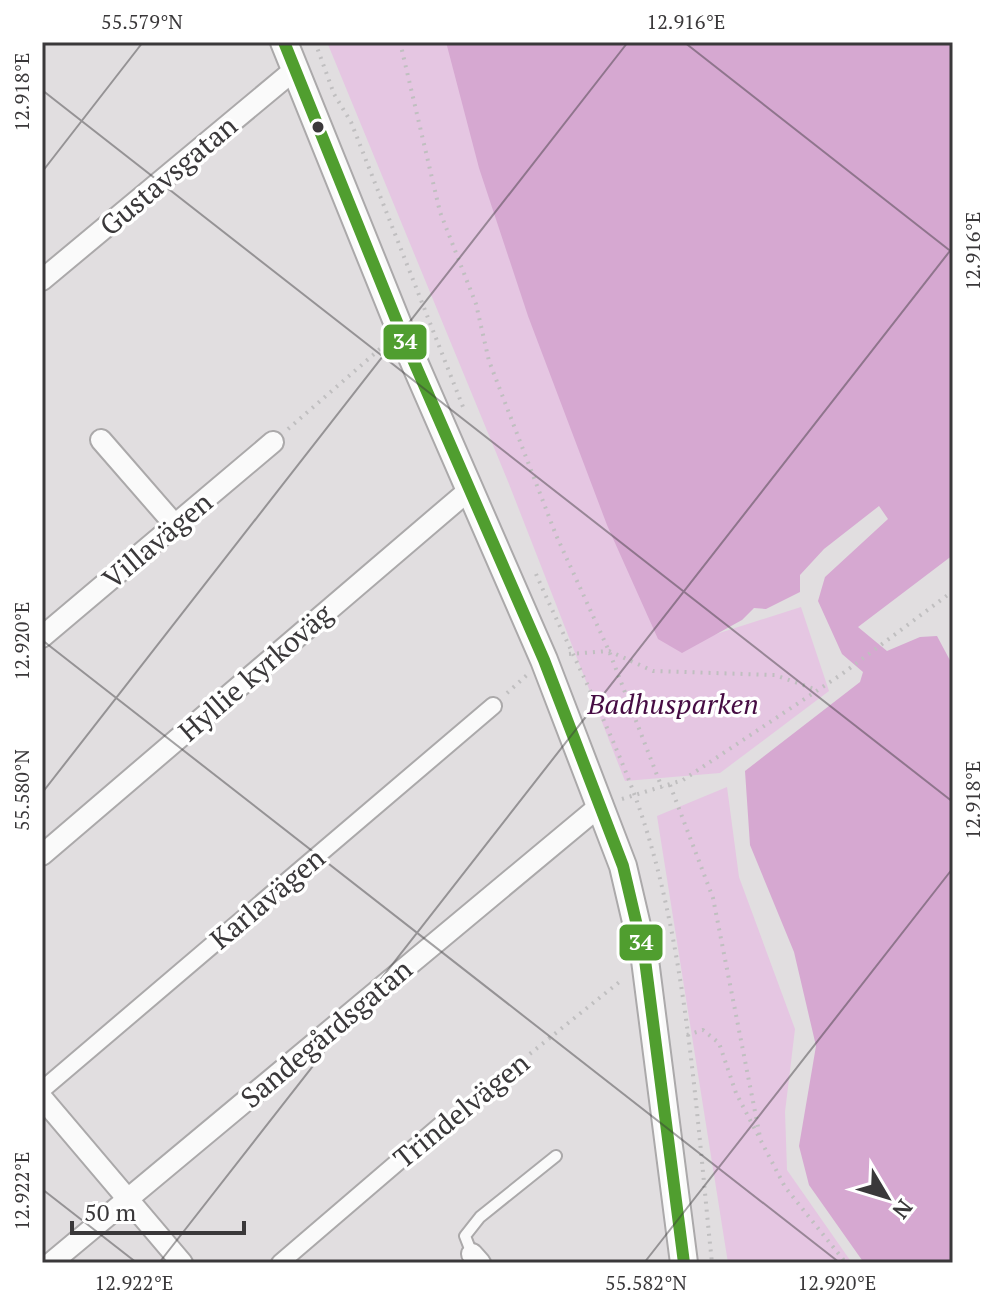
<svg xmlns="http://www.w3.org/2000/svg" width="995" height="1305" font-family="'PT Serif',serif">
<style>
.green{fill:#e5c6e2}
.water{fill:#d6a8d1}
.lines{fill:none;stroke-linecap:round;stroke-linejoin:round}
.service-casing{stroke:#aba9aa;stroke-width:14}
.pedestrian-casing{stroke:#aba9aa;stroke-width:20}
.minor-casing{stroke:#aba9aa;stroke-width:24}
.tertiary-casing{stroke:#aba9aa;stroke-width:30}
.path{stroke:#c0bfc0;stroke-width:4;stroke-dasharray:2 6;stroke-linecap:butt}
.service{stroke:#fafafa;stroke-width:10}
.pedestrian{stroke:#fafafa;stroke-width:16}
.minor{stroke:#fafafa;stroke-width:20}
.tertiary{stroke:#fafafa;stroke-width:26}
.bus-1-casing{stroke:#fff;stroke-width:18}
.bus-1{stroke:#509e2f;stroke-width:12}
.ticks{fill:none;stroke:#3a383a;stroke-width:2;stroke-opacity:0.45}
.bus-dot{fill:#3a383a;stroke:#fff;stroke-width:3}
.labels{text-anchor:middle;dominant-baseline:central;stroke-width:7;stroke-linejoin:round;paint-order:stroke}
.street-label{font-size:28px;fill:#3a383a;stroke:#fff}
.park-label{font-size:28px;font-style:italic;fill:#460c43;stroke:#fff}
.line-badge{stroke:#fff;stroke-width:3}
.badge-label{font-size:22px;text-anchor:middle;font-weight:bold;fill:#fff}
.neatline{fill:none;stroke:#3a383a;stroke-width:3}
.ticks-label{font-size:20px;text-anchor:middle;fill:#3a383a}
</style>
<rect width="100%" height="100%" fill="#e1dee0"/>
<g class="green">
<polygon points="327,42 464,42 707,637 801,607 829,691 720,773 625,781 509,484"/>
<polygon points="727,787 739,877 795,1029 785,1112 787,1170 852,1263 728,1263 657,816"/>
</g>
<polygon class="water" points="446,42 953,42 953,555 858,627 887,651 920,637 937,636 953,666 953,1263 864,1263 809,1185 799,1146 816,1046 794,952 750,845 745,771 860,682 863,672 842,654 818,601 825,577 888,519 879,506 824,549 800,575 800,592 766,609 754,608 742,620 682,653 658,639 607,525 528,316 479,168"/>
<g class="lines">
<defs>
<polyline id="service" points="472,1254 465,1236 480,1217 556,1156"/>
<g id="pedestrian">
<polyline points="42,1090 493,706"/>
<polyline points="280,1263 441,1125"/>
</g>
<g id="minor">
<polyline points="42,280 293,71"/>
<polyline points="101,440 175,525"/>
<polyline points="42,637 273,442"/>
<polyline points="42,855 469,490"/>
<polyline points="42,1098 182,1263"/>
<polyline points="472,1254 480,1263"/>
<polyline points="51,1263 602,804"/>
</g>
<polyline id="tertiary" points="284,42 401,332 544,660 623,866 645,960 684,1263"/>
</defs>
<use href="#service" class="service-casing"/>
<use href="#pedestrian" class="pedestrian-casing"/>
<use href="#minor" class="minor-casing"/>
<use href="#tertiary" class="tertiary-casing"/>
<g class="path">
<polyline points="315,42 334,94 351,122 465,412"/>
<polyline points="400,42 440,212 476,304 489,361 556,535 609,651 662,788"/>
<polyline points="288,429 381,348"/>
<path d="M536 574C568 647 607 720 635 796 687 938 696 1113 712 1263"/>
<polyline points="569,654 609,651 653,671 775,675 817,690"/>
<polyline points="507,693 527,675"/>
<polyline points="670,785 713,898 760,1137"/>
<polyline points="622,799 683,780 842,674 953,591"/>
<polyline points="687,1035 703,1030 719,1043 736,1093 785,1187 846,1263"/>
<polyline points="455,1114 623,979"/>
</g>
<use href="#service" class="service"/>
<use href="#pedestrian" class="pedestrian"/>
<use href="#minor" class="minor"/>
<use href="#tertiary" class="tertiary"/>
<defs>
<polyline id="bus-1" points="284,42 401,332 544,660 623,866 645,960 684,1263"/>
</defs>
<use href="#bus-1" class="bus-1-casing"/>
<use href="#bus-1" class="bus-1"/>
</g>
<path class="ticks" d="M684 42 953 253M42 90 953 802M42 172 143 42M42 640 840 1263M42 793 628 42M42 1189 137 1263M159 1263 953 247M644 1263 953 868"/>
<circle class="bus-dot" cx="318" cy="127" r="7"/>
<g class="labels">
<g class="street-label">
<text transform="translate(168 175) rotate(-40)">Gustavsgatan</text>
<text transform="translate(157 540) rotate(-40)">Villavägen</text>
<text transform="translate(255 672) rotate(-41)">Hyllie kyrkoväg</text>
<text transform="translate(267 898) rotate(-40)">Karlavägen</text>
<text transform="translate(326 1033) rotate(-40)">Sandegårdsgatan</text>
<text transform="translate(461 1110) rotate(-39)">Trindelvägen</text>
</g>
<g class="park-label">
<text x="673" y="703">Badhusparken</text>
</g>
</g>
<g class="line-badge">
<rect x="382" y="323" width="46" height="38" rx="8" fill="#509e2f"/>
<rect x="618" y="923" width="46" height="39" rx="8" fill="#509e2f"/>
</g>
<g class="badge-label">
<text x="405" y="349">34</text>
<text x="641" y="950">34</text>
</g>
<rect width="995" height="1305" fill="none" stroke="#ffffff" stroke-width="88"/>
<g transform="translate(887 1197) rotate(128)" stroke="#ffffff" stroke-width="6" paint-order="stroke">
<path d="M0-6L14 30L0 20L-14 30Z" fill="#3a383a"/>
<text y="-12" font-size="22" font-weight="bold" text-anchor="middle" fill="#3a383a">N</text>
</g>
<path d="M72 1221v12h172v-12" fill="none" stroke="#3a383a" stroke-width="4"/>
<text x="84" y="1221" font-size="24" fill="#3a383a" stroke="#ffffff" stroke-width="6" paint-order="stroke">50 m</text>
<rect x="44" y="44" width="907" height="1217" class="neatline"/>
<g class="ticks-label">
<text x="142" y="29">55.579°N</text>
<text x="686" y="29">12.916°E</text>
<text transform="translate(22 92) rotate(-90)" y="7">12.918°E</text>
<text transform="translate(973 251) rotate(-90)" y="7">12.916°E</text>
<text transform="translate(22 641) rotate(-90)" y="7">12.920°E</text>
<text transform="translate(22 790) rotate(-90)" y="7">55.580°N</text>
<text transform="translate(973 800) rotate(-90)" y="7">12.918°E</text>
<text transform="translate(22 1191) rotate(-90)" y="7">12.922°E</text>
<text x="134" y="1290">12.922°E</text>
<text x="646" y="1290">55.582°N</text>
<text x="837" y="1290">12.920°E</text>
</g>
</svg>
